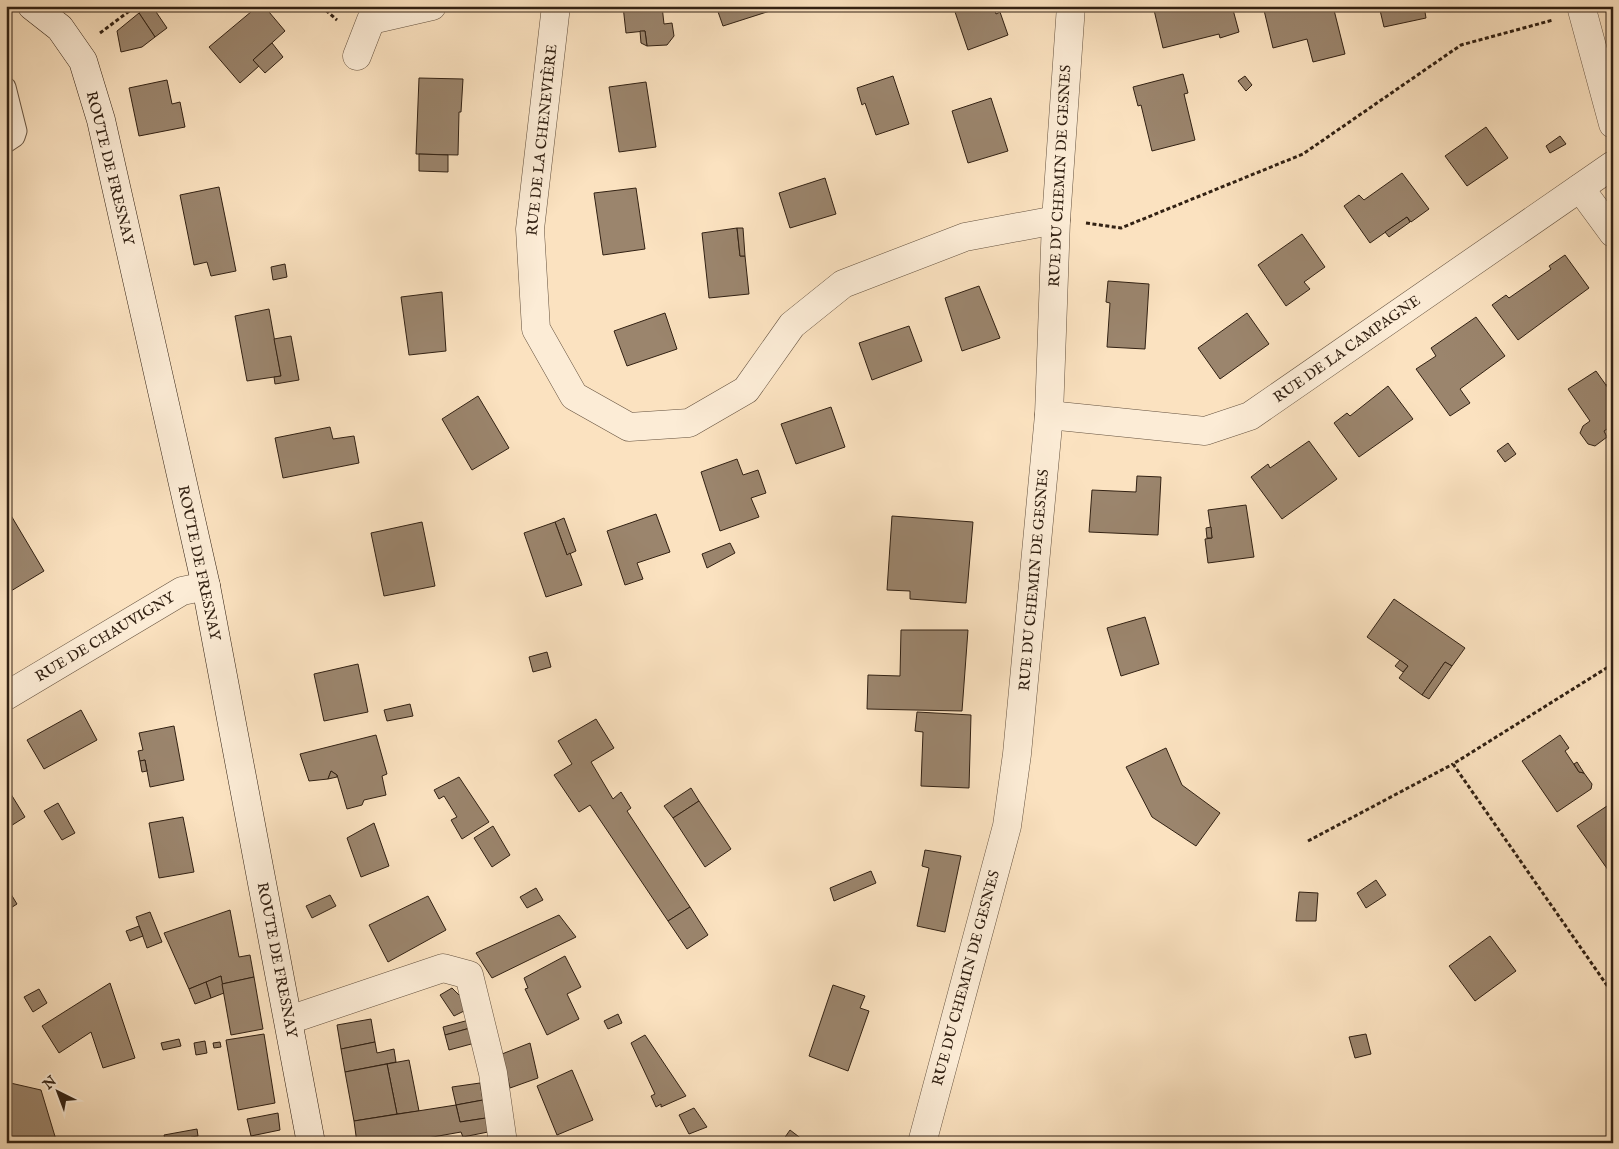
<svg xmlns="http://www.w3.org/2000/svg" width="1619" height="1149" font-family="'IM FELL English',serif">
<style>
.building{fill:#9b856d;stroke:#322113}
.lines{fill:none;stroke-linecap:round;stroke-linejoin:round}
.lane-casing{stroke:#64513e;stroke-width:21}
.street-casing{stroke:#64513e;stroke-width:29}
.secondary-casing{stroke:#322113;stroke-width:29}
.path{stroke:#322113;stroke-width:3;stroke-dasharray:4 2.5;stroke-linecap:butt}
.lane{stroke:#fcecd6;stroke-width:19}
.street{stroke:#fcecd6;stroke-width:28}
.secondary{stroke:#fcecd6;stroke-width:28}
.labels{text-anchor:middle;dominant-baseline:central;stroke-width:4;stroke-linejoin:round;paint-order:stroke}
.street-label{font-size:15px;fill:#322113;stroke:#fcecd6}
</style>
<rect width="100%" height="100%" fill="#fbe2c0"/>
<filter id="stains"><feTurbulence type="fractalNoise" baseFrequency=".004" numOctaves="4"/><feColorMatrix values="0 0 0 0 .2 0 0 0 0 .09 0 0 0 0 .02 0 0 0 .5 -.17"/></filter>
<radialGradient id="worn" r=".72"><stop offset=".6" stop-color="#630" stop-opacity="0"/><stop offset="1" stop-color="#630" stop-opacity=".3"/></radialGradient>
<g class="building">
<polygon points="147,6 152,6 167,28 155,37 139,13"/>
<polygon points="258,6 264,6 285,31 253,60 259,66 240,83 209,47"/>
<polygon points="623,6 662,6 664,24 672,23 674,36 667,45 647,46 645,31 626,33"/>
<polygon points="716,6 772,6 773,10 723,26"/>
<polygon points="953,6 993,6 996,14 1000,12 1008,35 968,50"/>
<polygon points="1166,6 1232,6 1239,32 1220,38 1219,34 1163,48 1154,10"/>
<polygon points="1263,6 1333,6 1345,54 1313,62 1307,39 1273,48"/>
<polygon points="1379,6 1424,6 1426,18 1384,27"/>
<polygon points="139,13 155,37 142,47 121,52 117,31"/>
<polygon points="640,31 645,31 647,46 641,43"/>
<polygon points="272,43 283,57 265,73 253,60"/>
<polygon points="1183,74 1188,93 1184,94 1195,140 1152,151 1141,105 1138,106 1133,87"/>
<polygon points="893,76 909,124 876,135 865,103 862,105 857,88"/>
<polygon points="1245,76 1252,85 1246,91 1238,81"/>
<polygon points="419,78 463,79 461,112 459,112 458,155 416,154"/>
<polygon points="167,80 172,104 180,102 185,127 139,136 129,88"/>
<polygon points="646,82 656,147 619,152 609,87"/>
<polygon points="991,98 1008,151 968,163 952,111"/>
<polygon points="1486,127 1508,158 1467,186 1445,156"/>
<polygon points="1560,136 1566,144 1550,153 1546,146"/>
<polygon points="419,154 448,155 448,172 419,171"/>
<polygon points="1402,173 1429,209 1411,222 1407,217 1370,243 1344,206 1359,195 1364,200"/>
<polygon points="825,178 836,214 790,228 779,193"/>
<polygon points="219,187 236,271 211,276 207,262 194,265 180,195"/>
<polygon points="636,188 645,249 603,255 594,193"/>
<polygon points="1407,217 1410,222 1389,237 1385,232"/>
<polygon points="737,228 740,256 745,256 749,294 709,298 702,233"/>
<polygon points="737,228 743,228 745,256 740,256"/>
<polygon points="1302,234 1325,267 1304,282 1310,289 1286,306 1258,265"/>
<polygon points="1565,255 1589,288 1518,340 1492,305 1506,295 1509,298 1551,269 1549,266"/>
<polygon points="285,264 287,277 273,280 271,267"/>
<polygon points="1108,281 1149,284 1145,349 1107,347 1110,303 1106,302"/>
<polygon points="979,286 1000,338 962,351 945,298"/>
<polygon points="442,292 446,351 409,355 401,297"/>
<polygon points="269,309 281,376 247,381 235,316"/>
<polygon points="665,313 677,349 627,366 614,331"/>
<polygon points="1247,313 1269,344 1220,379 1198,348"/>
<polygon points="1476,317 1505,356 1460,389 1470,403 1450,416 1416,369 1436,356 1431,348"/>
<polygon points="909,326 922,361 872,380 859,343"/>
<polygon points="291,336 299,380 275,384 274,377 281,376 274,339"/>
<polygon points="1596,371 1613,395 1613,425 1604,431 1607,437 1595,446 1588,444 1580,433 1583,426 1590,421 1568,389"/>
<polygon points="1610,382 1613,385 1613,395 1606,385"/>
<polygon points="1388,386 1413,419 1359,457 1334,423 1347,413 1350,416"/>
<polygon points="478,396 509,448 472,470 442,419"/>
<polygon points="831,407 845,447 796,464 781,424"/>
<polygon points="330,427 333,439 354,436 359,463 283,478 275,438"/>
<polygon points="1309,441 1337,479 1282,519 1251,477 1268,464 1270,468"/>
<polygon points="1508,443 1516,454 1505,462 1497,451"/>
<polygon points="737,459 743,475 758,470 766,493 751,498 759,517 720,531 701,472"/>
<polygon points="1137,476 1161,477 1158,535 1089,532 1092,490 1136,492"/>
<polygon points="1246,505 1254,557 1208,563 1205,539 1212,538 1208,510"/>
<polygon points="6,507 44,571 6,594"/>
<polygon points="656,514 670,552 637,563 643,579 625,585 607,531"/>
<polygon points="892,516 973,522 966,603 910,599 910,591 887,590"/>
<polygon points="564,518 576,551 567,555 555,522"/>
<polygon points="422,522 435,586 384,596 371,533"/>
<polygon points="555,522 567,555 570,553 582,585 546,597 524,533"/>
<polygon points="1211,527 1212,538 1207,538 1206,528"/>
<polygon points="730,543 735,553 707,568 702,554"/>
<polygon points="1394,599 1465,648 1452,666 1445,662 1422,695 1399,678 1408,666 1367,637"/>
<polygon points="1145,617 1159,664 1121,676 1107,628"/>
<polygon points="901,630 968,630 962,711 867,709 868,675 900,676"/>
<polygon points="547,652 551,667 533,672 529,657"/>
<polygon points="1400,660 1408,666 1403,672 1395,666"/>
<polygon points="1445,662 1452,666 1429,699 1422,695"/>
<polygon points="358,664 368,712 324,721 314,674"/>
<polygon points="410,704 413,716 387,721 384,710"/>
<polygon points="81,710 97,740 44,769 27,740"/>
<polygon points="917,712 971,715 969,788 921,786 923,732 915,731"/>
<polygon points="596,719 614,748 591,762 613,799 621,792 631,808 627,811 690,907 668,921 590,805 579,812 554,775 572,764 558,741"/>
<polygon points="174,726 184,780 150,787 145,760 140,761 138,751 143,750 139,733"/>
<polygon points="376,735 387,774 382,776 386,795 364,800 362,805 347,809 337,775 331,771 328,779 309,781 300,754"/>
<polygon points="1560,735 1569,748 1565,751 1579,772 1584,773 1592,784 1591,789 1557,812 1522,761"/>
<polygon points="1166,748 1182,785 1220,813 1196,846 1152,817 1126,767"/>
<polygon points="145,760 147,771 142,772 140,761"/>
<polygon points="1577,762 1584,773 1579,772 1574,764"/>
<polygon points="331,771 337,775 337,777 328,779"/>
<polygon points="459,777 489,822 462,839 451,820 457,817 444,796 439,799 434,790"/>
<polygon points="6,786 25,817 6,829"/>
<polygon points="691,788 699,801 673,818 664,806"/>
<polygon points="699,801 731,849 705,867 673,818"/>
<polygon points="1613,802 1613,877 1577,826"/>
<polygon points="58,803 75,833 62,840 44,811"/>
<polygon points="183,817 194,872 159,878 149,823"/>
<polygon points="374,823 389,866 361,877 347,838"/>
<polygon points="493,826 510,855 492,867 474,838"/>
<polygon points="925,850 961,856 945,932 917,926 929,868 922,866"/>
<polygon points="871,871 876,883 834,901 830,888"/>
<polygon points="1376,880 1386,895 1366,908 1357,893"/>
<polygon points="6,886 17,904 6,911"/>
<polygon points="536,888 543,900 527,908 520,897"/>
<polygon points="1299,892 1318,893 1316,921 1296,921"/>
<polygon points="330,895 336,906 312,918 306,906"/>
<polygon points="428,896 446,930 388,962 369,925"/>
<polygon points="690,907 708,935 687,949 668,921"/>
<polygon points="230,910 239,957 250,955 254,977 222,984 221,976 189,989 164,933"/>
<polygon points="150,912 162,942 147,948 136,917"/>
<polygon points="559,915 576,937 492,978 476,953"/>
<polygon points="139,926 143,936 130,941 126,931"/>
<polygon points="1490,936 1516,971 1475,1001 1449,966"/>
<polygon points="565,956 581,987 567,994 579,1019 547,1035 525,989 528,988 524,978"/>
<polygon points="221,976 224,993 211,998 206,982"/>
<polygon points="254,977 263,1029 231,1035 222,984"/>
<polygon points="206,982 211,998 195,1004 189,989"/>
<polygon points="110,983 135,1058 103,1068 91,1032 59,1053 42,1026"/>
<polygon points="833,985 865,996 860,1008 869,1011 848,1071 809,1056"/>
<polygon points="452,988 464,1000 466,1010 454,1016 440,995"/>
<polygon points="39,989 47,1003 33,1012 24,997"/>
<polygon points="618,1014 622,1023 608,1029 604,1021"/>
<polygon points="371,1019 375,1042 341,1049 337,1025"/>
<polygon points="469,1020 470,1028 445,1035 443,1027"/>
<polygon points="470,1028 475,1043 449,1050 445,1035"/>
<polygon points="264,1034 275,1103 238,1110 226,1040"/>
<polygon points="1366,1034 1371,1054 1355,1058 1349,1037"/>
<polygon points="645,1035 686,1096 661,1107 661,1104 656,1107 651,1096 655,1094 631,1043"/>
<polygon points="179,1039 181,1046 163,1050 161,1043"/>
<polygon points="205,1041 207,1053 196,1055 194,1043"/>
<polygon points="220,1042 221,1047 214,1048 213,1043"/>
<polygon points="375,1042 377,1053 394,1049 396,1062 345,1072 341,1049"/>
<polygon points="530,1043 538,1078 510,1088 502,1054"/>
<polygon points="409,1060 419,1111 397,1114 387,1064"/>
<polygon points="387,1064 397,1114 354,1121 345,1072"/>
<polygon points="572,1070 593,1120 557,1135 537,1086"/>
<polygon points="6,1082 41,1090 57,1143 6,1143"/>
<polygon points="480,1083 483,1100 456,1105 452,1087"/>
<polygon points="483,1100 486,1118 460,1122 456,1105"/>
<polygon points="456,1105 460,1122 486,1118 488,1132 463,1137 461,1132 399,1143 357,1143 354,1121"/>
<polygon points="694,1108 707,1127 689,1134 679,1115"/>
<polygon points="278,1113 280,1130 251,1136 247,1119"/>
<polygon points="197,1129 198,1136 191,1137 191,1143 166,1143 164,1135"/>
<polygon points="790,1130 807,1143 781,1143"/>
</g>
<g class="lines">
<defs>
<polyline id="lane" points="6,87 17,131 15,137 6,143"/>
<g id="street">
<polyline points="556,6 530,229 536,329 574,396 629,427 689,423 746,390 792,325 843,284 965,237 1056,220"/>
<polyline points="1581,6 1613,124"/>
<polyline points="357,56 371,20 432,6"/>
<polyline points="1580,188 1613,233"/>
<polyline points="1049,415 1205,431 1250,416 1613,165"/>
<polyline points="6,696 182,591 206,586"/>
<polyline points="289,1020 443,968 469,975 493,1073 503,1143"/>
<polyline points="922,1143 1007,826 1017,754 1049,415 1056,220 1071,6"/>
</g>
<polyline id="secondary" points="32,6 60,28 83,61 101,120 206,586 311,1143"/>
</defs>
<use href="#lane" class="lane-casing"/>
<use href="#street" class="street-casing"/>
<use href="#secondary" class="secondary-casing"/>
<g class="path">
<polyline points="321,6 337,20"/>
<polyline points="100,33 136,6"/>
<polyline points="1086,223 1121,228 1303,154 1461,45 1553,20"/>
<polyline points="1613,664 1453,764 1613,994"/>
<polyline points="1308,841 1453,764"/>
</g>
<use href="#lane" class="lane"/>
<use href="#street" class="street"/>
<use href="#secondary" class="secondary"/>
</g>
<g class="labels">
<g class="street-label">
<text transform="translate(542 140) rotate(-84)">RUE DE LA CHENEVIÈRE</text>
<text transform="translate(110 168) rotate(76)">ROUTE DE FRESNAY</text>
<text transform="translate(1060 176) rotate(-87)">RUE DU CHEMIN DE GESNES</text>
<text transform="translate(1347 349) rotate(-35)">RUE DE LA CAMPAGNE</text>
<text transform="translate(199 563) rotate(78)">ROUTE DE FRESNAY</text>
<text transform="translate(1034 580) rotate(-85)">RUE DU CHEMIN DE GESNES</text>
<text transform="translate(105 637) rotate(-31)">RUE DE CHAUVIGNY</text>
<text transform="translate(277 960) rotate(79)">ROUTE DE FRESNAY</text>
<text transform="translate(966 978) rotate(-75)">RUE DU CHEMIN DE GESNES</text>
</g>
</g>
<rect width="1619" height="1149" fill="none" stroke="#fbe2c0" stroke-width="25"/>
<rect x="8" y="8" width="1604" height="1134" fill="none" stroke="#322113" stroke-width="2.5"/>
<rect x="12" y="12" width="1594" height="1124" fill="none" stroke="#322113"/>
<g transform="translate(58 1092) rotate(318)" stroke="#fcecd6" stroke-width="4" paint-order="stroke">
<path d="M0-4L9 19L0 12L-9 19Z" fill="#322113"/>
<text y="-8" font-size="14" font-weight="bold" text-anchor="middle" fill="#322113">N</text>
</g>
<rect width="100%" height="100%" filter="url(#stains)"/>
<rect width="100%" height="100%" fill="url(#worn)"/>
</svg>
